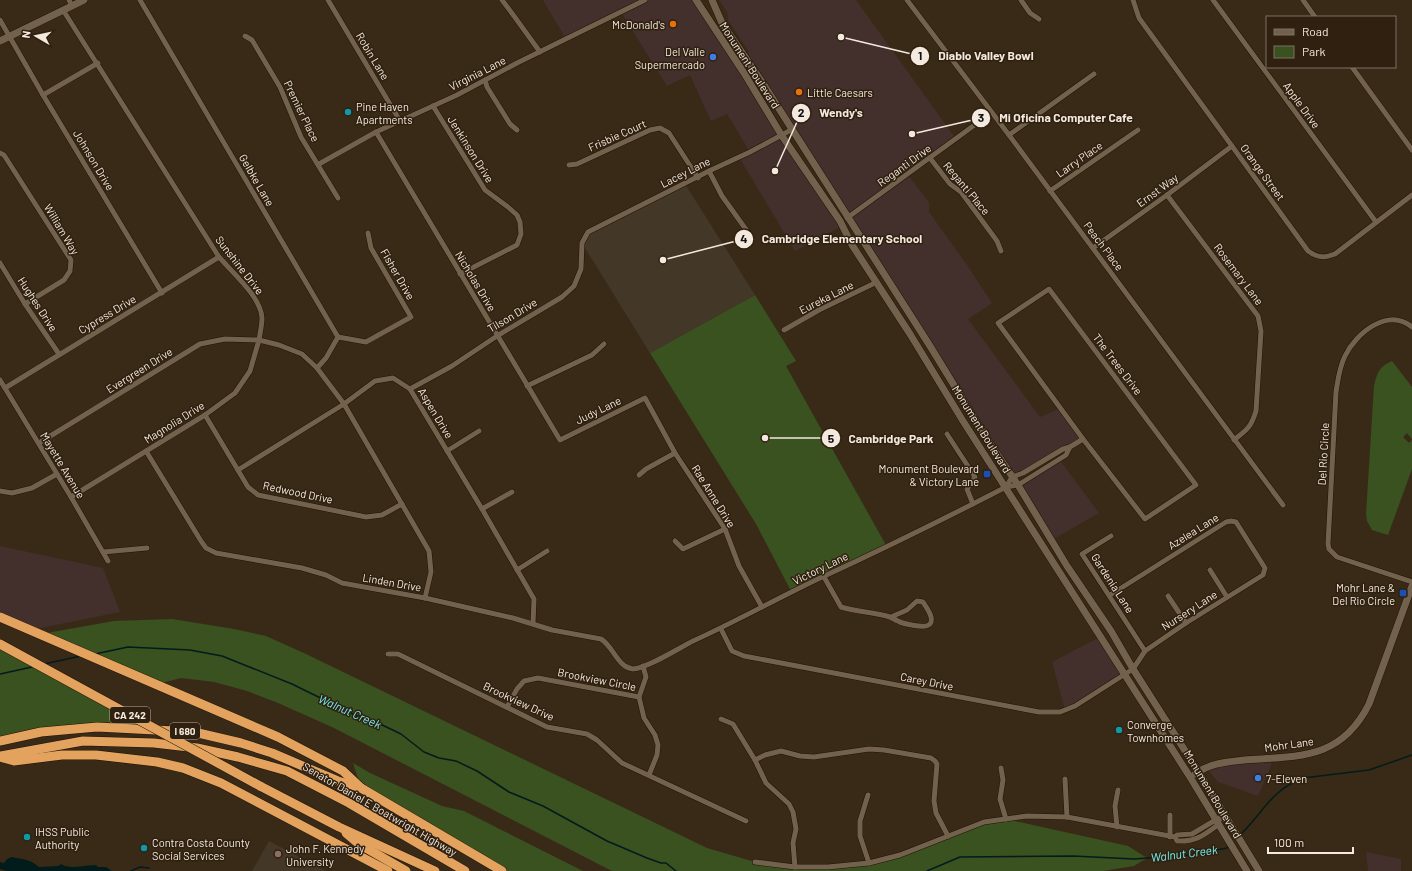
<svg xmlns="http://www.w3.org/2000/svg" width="1412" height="871" font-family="Barlow,sans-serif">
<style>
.commercial{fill:#432f2c}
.education{fill:#433728}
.green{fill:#3a5120}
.water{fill:#021c1c}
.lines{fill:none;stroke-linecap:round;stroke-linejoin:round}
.stream{stroke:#021c1c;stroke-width:1.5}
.street-casing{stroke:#201203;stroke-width:6}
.secondary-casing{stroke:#201203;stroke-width:8}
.highway-casing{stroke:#201203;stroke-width:10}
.street{stroke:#72614d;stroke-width:5}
.secondary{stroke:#72614d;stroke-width:7}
.highway{stroke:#e3a35e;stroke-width:9}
.highway-bridge-casing{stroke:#201203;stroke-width:10;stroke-linecap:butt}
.highway-bridge{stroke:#e3a35e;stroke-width:9}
.food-dot{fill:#e8710a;stroke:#2f200f;stroke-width:1.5}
.shop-dot{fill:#3f7fe0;stroke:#2f200f;stroke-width:1.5}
.culture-dot{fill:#0f9aa8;stroke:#2f200f;stroke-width:1.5}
.transit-dot{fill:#1a4fb4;stroke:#2f200f;stroke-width:1.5}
.education-dot{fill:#8d6e63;stroke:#2f200f;stroke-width:1.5}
.labels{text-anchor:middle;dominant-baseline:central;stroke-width:3;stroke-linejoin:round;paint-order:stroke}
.shield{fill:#2f200f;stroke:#b8ada0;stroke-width:1}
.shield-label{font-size:10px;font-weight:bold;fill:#f3e9de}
.poi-label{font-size:11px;fill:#f3e9de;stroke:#2f200f;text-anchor:start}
.street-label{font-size:11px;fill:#f3e9de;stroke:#2f200f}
.water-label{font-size:12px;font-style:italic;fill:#75f0f2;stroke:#2f200f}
.leader{fill:none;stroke:#f3e9de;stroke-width:1.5}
.callout-dot{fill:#f3e9de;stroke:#2f200f;stroke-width:1.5}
.mark-label{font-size:12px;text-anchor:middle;font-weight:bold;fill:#111}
.callout-label{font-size:12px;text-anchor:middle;font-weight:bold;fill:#f3e9de;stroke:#2f200f;stroke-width:3;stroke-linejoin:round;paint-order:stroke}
</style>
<rect width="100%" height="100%" fill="#392a18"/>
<g class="commercial">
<polygon points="543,0 696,0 842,226 795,251 739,157 750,152 727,114 711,121 690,75 667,86 621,12 566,39"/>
<polygon points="719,0 856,0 956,139 907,174 929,202 929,212 967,265 992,303 968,319 1040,417 1060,408 1083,439 1012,477 744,56 749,52 728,20 727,12"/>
<polygon points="1059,459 1099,513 1052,540 1018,485"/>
<polygon points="0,546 103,568 120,612 31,630 0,617"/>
<polygon points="1100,637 1125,674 1065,710 1052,662"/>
<polygon points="1271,760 1271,766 1258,796 1218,782 1208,770 1227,764"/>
<polygon points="1366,852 1401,859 1401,871 1368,871"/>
</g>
<g class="education">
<polygon points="685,184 755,295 650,353 582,243 588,232"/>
<polygon points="269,841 305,860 326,871 252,871"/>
</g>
<g class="green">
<polygon points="755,295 796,361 786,366 887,547 792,593 756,524 650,353"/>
<path d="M1392 361 1412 387V439L1407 433 1403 437 1409 443 1412 440V469L1388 535 1372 530 1367 521 1366 514 1374 386C1377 373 1379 367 1392 361Z"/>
<polygon points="172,619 234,629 266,636 306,654 707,848 755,862 795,867 869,863 900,855 984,822 1006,819 1128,846 1147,858 1134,866 1103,871 612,871 334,728 278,703 247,691 214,682 181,678 158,684 41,634 114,621"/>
<polygon points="0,644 154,728 98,727 0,741"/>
<polygon points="353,763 370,773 442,806 464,811 583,871 502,871 361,788"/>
</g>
<path class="water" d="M12 857C24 860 28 858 39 867L58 866 61 864C70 870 84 865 96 865L98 867H106L112 871H6L0 869V862L4 863 7 859Z"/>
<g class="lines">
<g class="stream">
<polyline points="95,654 128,647 190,650 222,656 292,684 357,716 378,723 401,734 424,752 439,758 456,761 477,771 509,792 543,806 607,841 647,858 661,863 666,863 676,871"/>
<polyline points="44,664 81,656"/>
<polyline points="0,674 32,667"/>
<path d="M1240 835C1263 813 1271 790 1303 778L1369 770 1412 755"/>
<polyline points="131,871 140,867 149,868"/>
<polyline points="927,871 960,857 1073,856 1134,859 1190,855 1227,848 1229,846"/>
</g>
<defs>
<g id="street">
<polyline points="69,0 72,6"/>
<polyline points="140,0 338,337 326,358 317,368"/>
<polyline points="328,0 400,121"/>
<polyline points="502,0 514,16 540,52"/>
<polyline points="907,0 1009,135 1283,505"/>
<polyline points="1021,0 1030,13 1039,19"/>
<path d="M1133 0 1139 18 1308 251C1318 258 1324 258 1335 254L1412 195"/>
<polyline points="1213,0 1376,222"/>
<polyline points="1303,0 1315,17"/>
<path d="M63 10 219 257C232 272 261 297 262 318 262 325 260 333 259 340L279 345 302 354 317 368 344 404 429 551 431 572 425 598"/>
<polyline points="0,20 43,95 162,293"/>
<polyline points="245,36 252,40 280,87 301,137 338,198"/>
<polyline points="1352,67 1412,150"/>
<polyline points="485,80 487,87 510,124 517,130"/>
<polyline points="43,95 98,63"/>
<polyline points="433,106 485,190 508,207 517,215 520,222 521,234 517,245 460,274"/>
<polyline points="376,132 560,440 645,398 675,453 725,529 739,566 762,607"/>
<polyline points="1009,135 1094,74"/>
<polyline points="0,153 4,155 71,260 70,271 64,280 25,304"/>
<polyline points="930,158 950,184 961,192 997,241 1001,251"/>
<polyline points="319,164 376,132 457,95 517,63 645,0"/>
<polyline points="569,165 577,164 650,130 660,128 669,133 698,178"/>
<polyline points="709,171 722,196 750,235"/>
<polyline points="1050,191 1138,130"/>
<path d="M1167 195 1258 316 1261 331 1256 411C1251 427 1248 429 1234 440"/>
<polyline points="847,218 991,113"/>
<polyline points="1093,248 1167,195 1232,146"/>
<polyline points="0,263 25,304 59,354"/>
<polygon points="1049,289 1196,485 1145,519 1083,439 998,323"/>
<path d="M1412 327C1388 307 1356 333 1345 356 1339 368 1338 380 1336 392L1328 544 1329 549 1337 557 1412 582"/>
<polyline points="784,330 819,310 877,282"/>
<polyline points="338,337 366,342 411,317 371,248 368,233"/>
<polyline points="0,380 71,497 108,561"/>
<polyline points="527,386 592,355 604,344"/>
<polyline points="5,388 219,257"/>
<polyline points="410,389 452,366 497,336 562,297 574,286 581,269 582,243 588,232 709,171 750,152 791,130"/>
<polyline points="205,415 248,487 258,495 366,517 382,515 402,504"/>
<polyline points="947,434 975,477 967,489 973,504"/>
<polyline points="39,443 200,344 225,339 259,340 250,371 235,393 205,415 71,497"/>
<polyline points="1070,447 1083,439"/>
<path d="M146 451 201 541 206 548 216 553 302 568 326 575 342 583 425 598 513 618 552 630 601 639C614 647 617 667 633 669 646 669 679 648 693 641 735 622 776 599 818 579 881 550 944 519 1006 487L1018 485 1066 455 1070 447 1063 449 1023 473 1012 477 1006 487"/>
<polyline points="447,451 479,431"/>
<polyline points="238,470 344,404 375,381 393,378 410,389 482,509 534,599 533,624"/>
<polyline points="639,475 646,469 675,453"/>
<polyline points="0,491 12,493 32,488 57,474"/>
<polyline points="482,509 512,492"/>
<polyline points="1111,536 1082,554 1145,651"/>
<polyline points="675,541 683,549 725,529"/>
<polyline points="103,552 147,548"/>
<polyline points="517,570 547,551"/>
<polyline points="1210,570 1227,597"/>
<path d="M824 577 841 607C857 612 874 612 890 617 893 618 895 620 898 621 903 624 926 629 930 624 935 618 926 607 923 602L917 601 907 610 891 617"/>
<polyline points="1168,596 1186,623"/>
<polyline points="721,629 732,651 744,656 1039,712 1060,712 1075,706 1133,669 1145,651 1186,623 1263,575 1265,568 1236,522 1231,521 1226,522 1110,595"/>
<polyline points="388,654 398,654 547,727 587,734 597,740 622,763 746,821"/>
<polyline points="639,697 646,677 643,666"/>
<polyline points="507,707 517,689 524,681 538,678 639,697 644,718 655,735 658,745 657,755 649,775"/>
<polyline points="721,719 733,724 755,760 766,783 789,804 793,812 796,829 793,843 795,867"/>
<polyline points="755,760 765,755 781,751 800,756 814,757 869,749 884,750 931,758 935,761 937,764 934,801 936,813 948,836"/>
<polyline points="1001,768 1003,780 1000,799 1006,819"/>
<polyline points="1065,779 1067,817"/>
<polyline points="868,795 860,821 860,836 869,863"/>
<polyline points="1170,815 1170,837"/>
<polyline points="1117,827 1115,806 1118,790"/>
<polyline points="1175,837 1177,835 1192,834 1219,818 1227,820"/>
<path d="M755 862 795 867H828L869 863 900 855 984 822 1027 816 1067 817 1175 837 1177 841C1196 842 1204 835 1219 824"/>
</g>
<g id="secondary">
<polyline points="696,0 744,73 782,136 840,221 852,245 910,334 963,421 1190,777 1247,871"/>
<polyline points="712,0 722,23 762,82 930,346 985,436 1018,485 1067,566 1111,631 1133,669 1198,771 1259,871"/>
<polyline points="0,41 84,0"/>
<path d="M1195 774C1210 763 1226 762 1244 760 1299 756 1341 760 1369 704L1412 586"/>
</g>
<g id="highway">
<polyline points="0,617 278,737 343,771 360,787"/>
<polyline points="0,741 41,732 97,727 194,732 241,743 272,753 338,781 361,788 502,871"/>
<polyline points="0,756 83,741 154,743 197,748 238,757 287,771 349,803 465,871"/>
<polyline points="0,757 14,761 62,755 96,755 157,762 183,768 221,783 388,871"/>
<polyline points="260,786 339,827 435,871"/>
<polyline points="346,833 359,844 406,871"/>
</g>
</defs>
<use href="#street" class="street-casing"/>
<use href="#secondary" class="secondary-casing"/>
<use href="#highway" class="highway-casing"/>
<use href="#street" class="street"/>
<use href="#secondary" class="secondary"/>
<use href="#highway" class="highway"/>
<defs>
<polyline id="highway-bridge" points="0,644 260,786"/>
</defs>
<use href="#highway-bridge" class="highway-bridge-casing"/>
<use href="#highway-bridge" class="highway-bridge"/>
</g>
<g class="food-dot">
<circle cx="673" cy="24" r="4"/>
<circle cx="799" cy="92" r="4"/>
</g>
<g class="shop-dot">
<circle cx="713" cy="57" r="4"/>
<circle cx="1258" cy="778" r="4"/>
</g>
<g class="culture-dot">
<circle cx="348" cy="112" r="4"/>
<circle cx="1119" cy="730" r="4"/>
<circle cx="27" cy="837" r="4"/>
<circle cx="144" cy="848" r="4"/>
</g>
<g class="transit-dot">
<rect x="983" y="470" width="8" height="8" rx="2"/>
<rect x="1399" y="589" width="8" height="8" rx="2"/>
</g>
<circle class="education-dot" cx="278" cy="854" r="4"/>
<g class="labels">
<g class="shield">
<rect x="110" y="707" width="40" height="16" rx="3"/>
<rect x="170" y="723" width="30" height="16" rx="3"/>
</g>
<g class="shield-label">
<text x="130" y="715">CA 242</text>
<text x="185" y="731">I 680</text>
</g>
<g class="poi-label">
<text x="665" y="24" text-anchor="end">McDonald's</text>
<text x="705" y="51" text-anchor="end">Del Valle<tspan x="705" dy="13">Supermercado</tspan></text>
<text x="807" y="92">Little Caesars</text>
<text x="356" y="106">Pine Haven<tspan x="356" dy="13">Apartments</tspan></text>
<text x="979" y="468" text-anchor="end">Monument Boulevard<tspan x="979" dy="13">&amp; Victory Lane</tspan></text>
<text x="1395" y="587" text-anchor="end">Mohr Lane &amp;<tspan x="1395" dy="13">Del Rio Circle</tspan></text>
<text x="1127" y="724">Converge<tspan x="1127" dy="13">Townhomes</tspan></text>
<text x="1266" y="778">7-Eleven</text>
<text x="35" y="831">IHSS Public<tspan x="35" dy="13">Authority</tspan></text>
<text x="152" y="842">Contra Costa County<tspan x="152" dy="13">Social Services</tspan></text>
<text x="286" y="848">John F. Kennedy<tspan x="286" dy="13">University</tspan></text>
</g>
<g class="street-label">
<text transform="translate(373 56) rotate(59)">Robin Lane</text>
<text transform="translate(750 65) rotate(57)">Monument Boulevard</text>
<text transform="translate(477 73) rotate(-27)">Virginia Lane</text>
<text transform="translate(1302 105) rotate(54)">Apple Drive</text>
<text transform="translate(302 111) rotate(64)">Premier Place</text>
<text transform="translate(617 135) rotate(-24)">Frisbie Court</text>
<text transform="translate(471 149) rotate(58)">Jenkinson Drive</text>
<text transform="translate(1079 159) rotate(-35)">Larry Place</text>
<text transform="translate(94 160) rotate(59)">Johnson Drive</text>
<text transform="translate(904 165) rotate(-36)">Reganti Drive</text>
<text transform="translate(685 172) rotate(-27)">Lacey Lane</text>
<text transform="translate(1263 172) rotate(54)">Orange Street</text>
<text transform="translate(257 180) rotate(60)">Gelbke Lane</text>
<text transform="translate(967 188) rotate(50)">Reganti Place</text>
<text transform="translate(1157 190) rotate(-36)">Ernst Way</text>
<text transform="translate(62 229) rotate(59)">William Way</text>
<text transform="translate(1104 246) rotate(53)">Peach Place</text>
<text transform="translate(240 265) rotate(52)">Sunshine Drive</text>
<text transform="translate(398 274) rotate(60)">Fisher Drive</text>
<text transform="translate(1239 274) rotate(53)">Rosemary Lane</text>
<text transform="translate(476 281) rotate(59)">Nicholas Drive</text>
<text transform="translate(826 297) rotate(-27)">Eureka Lane</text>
<text transform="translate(38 304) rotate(57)">Hughes Drive</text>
<text transform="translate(107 314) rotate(-31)">Cypress Drive</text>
<text transform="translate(512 315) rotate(-31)">Tilson Drive</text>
<text transform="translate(1118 364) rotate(53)">The Trees Drive</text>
<text transform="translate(139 370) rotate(-32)">Evergreen Drive</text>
<text transform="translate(598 410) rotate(-26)">Judy Lane</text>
<text transform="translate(436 413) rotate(59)">Aspen Drive</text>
<text transform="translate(174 422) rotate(-32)">Magnolia Drive</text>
<text transform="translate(982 429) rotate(58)">Monument Boulevard</text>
<text transform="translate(1323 454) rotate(-87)">Del Rio Circle</text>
<text transform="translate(63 465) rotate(59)">Mayette Avenue</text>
<text transform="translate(298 492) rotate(12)">Redwood Drive</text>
<text transform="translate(714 496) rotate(58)">Rae Anne Drive</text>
<text transform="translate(1193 531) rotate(-32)">Azelea Lane</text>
<text transform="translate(820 568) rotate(-26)">Victory Lane</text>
<text transform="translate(392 582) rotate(10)">Linden Drive</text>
<text transform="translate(1113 583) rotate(57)">Gardenia Lane</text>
<text transform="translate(1189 610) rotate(-33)">Nursery Lane</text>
<text transform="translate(597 679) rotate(11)">Brookview Circle</text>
<text transform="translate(927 681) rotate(11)">Carey Drive</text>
<text transform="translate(519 701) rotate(25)">Brookview Drive</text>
<text transform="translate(1289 744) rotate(-8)">Mohr Lane</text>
<text transform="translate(1213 794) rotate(59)">Monument Boulevard</text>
<text transform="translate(380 809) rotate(30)">Senator Daniel E Boatwright Highway</text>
</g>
<g class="water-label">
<text transform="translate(350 711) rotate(24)">Walnut Creek</text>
<text transform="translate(1184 853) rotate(-7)">Walnut Creek</text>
</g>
</g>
<path class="leader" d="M841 37L920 56M775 171L801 113M912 134L981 118M663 260L744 239M765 438L831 438"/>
<g class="callout-dot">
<circle cx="841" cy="37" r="4"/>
<circle cx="775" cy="171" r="4"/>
<circle cx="912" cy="134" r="4"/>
<circle cx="663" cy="260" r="4"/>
<circle cx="765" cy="438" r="4"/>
<circle cx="920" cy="56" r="10"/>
<circle cx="801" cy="113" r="10"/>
<circle cx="981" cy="118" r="10"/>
<circle cx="744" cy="239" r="10"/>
<circle cx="831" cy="438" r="10"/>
</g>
<g class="mark-label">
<text x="920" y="60">1</text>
<text x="801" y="117">2</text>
<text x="981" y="122">3</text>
<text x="744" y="243">4</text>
<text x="831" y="443">5</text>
</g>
<g class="callout-label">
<text x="986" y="60">Diablo Valley Bowl</text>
<text x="841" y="117">Wendy's</text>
<text x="1066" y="122">Mi Oficina Computer Cafe</text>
<text x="842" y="243">Cambridge Elementary School</text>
<text x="891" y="443">Cambridge Park</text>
</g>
<rect x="1266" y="16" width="130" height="52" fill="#2f200f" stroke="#7d7062"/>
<rect x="1274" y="29" width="20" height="6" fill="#72614d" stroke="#7d7062"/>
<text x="1302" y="36" font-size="12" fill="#f3e9de">Road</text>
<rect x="1274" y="46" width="20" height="12" fill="#3a5120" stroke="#7d7062"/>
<text x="1302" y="56" font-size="12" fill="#f3e9de">Park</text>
<g transform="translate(36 36) rotate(279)" stroke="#2f200f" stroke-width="3" paint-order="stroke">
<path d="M0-3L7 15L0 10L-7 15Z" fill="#f3e9de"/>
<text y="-6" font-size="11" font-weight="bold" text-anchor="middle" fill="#f3e9de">N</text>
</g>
<path d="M1268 847v6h85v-6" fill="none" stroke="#f3e9de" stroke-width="2"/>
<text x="1274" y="847" font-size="12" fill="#f3e9de" stroke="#2f200f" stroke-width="3" paint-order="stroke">100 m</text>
</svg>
